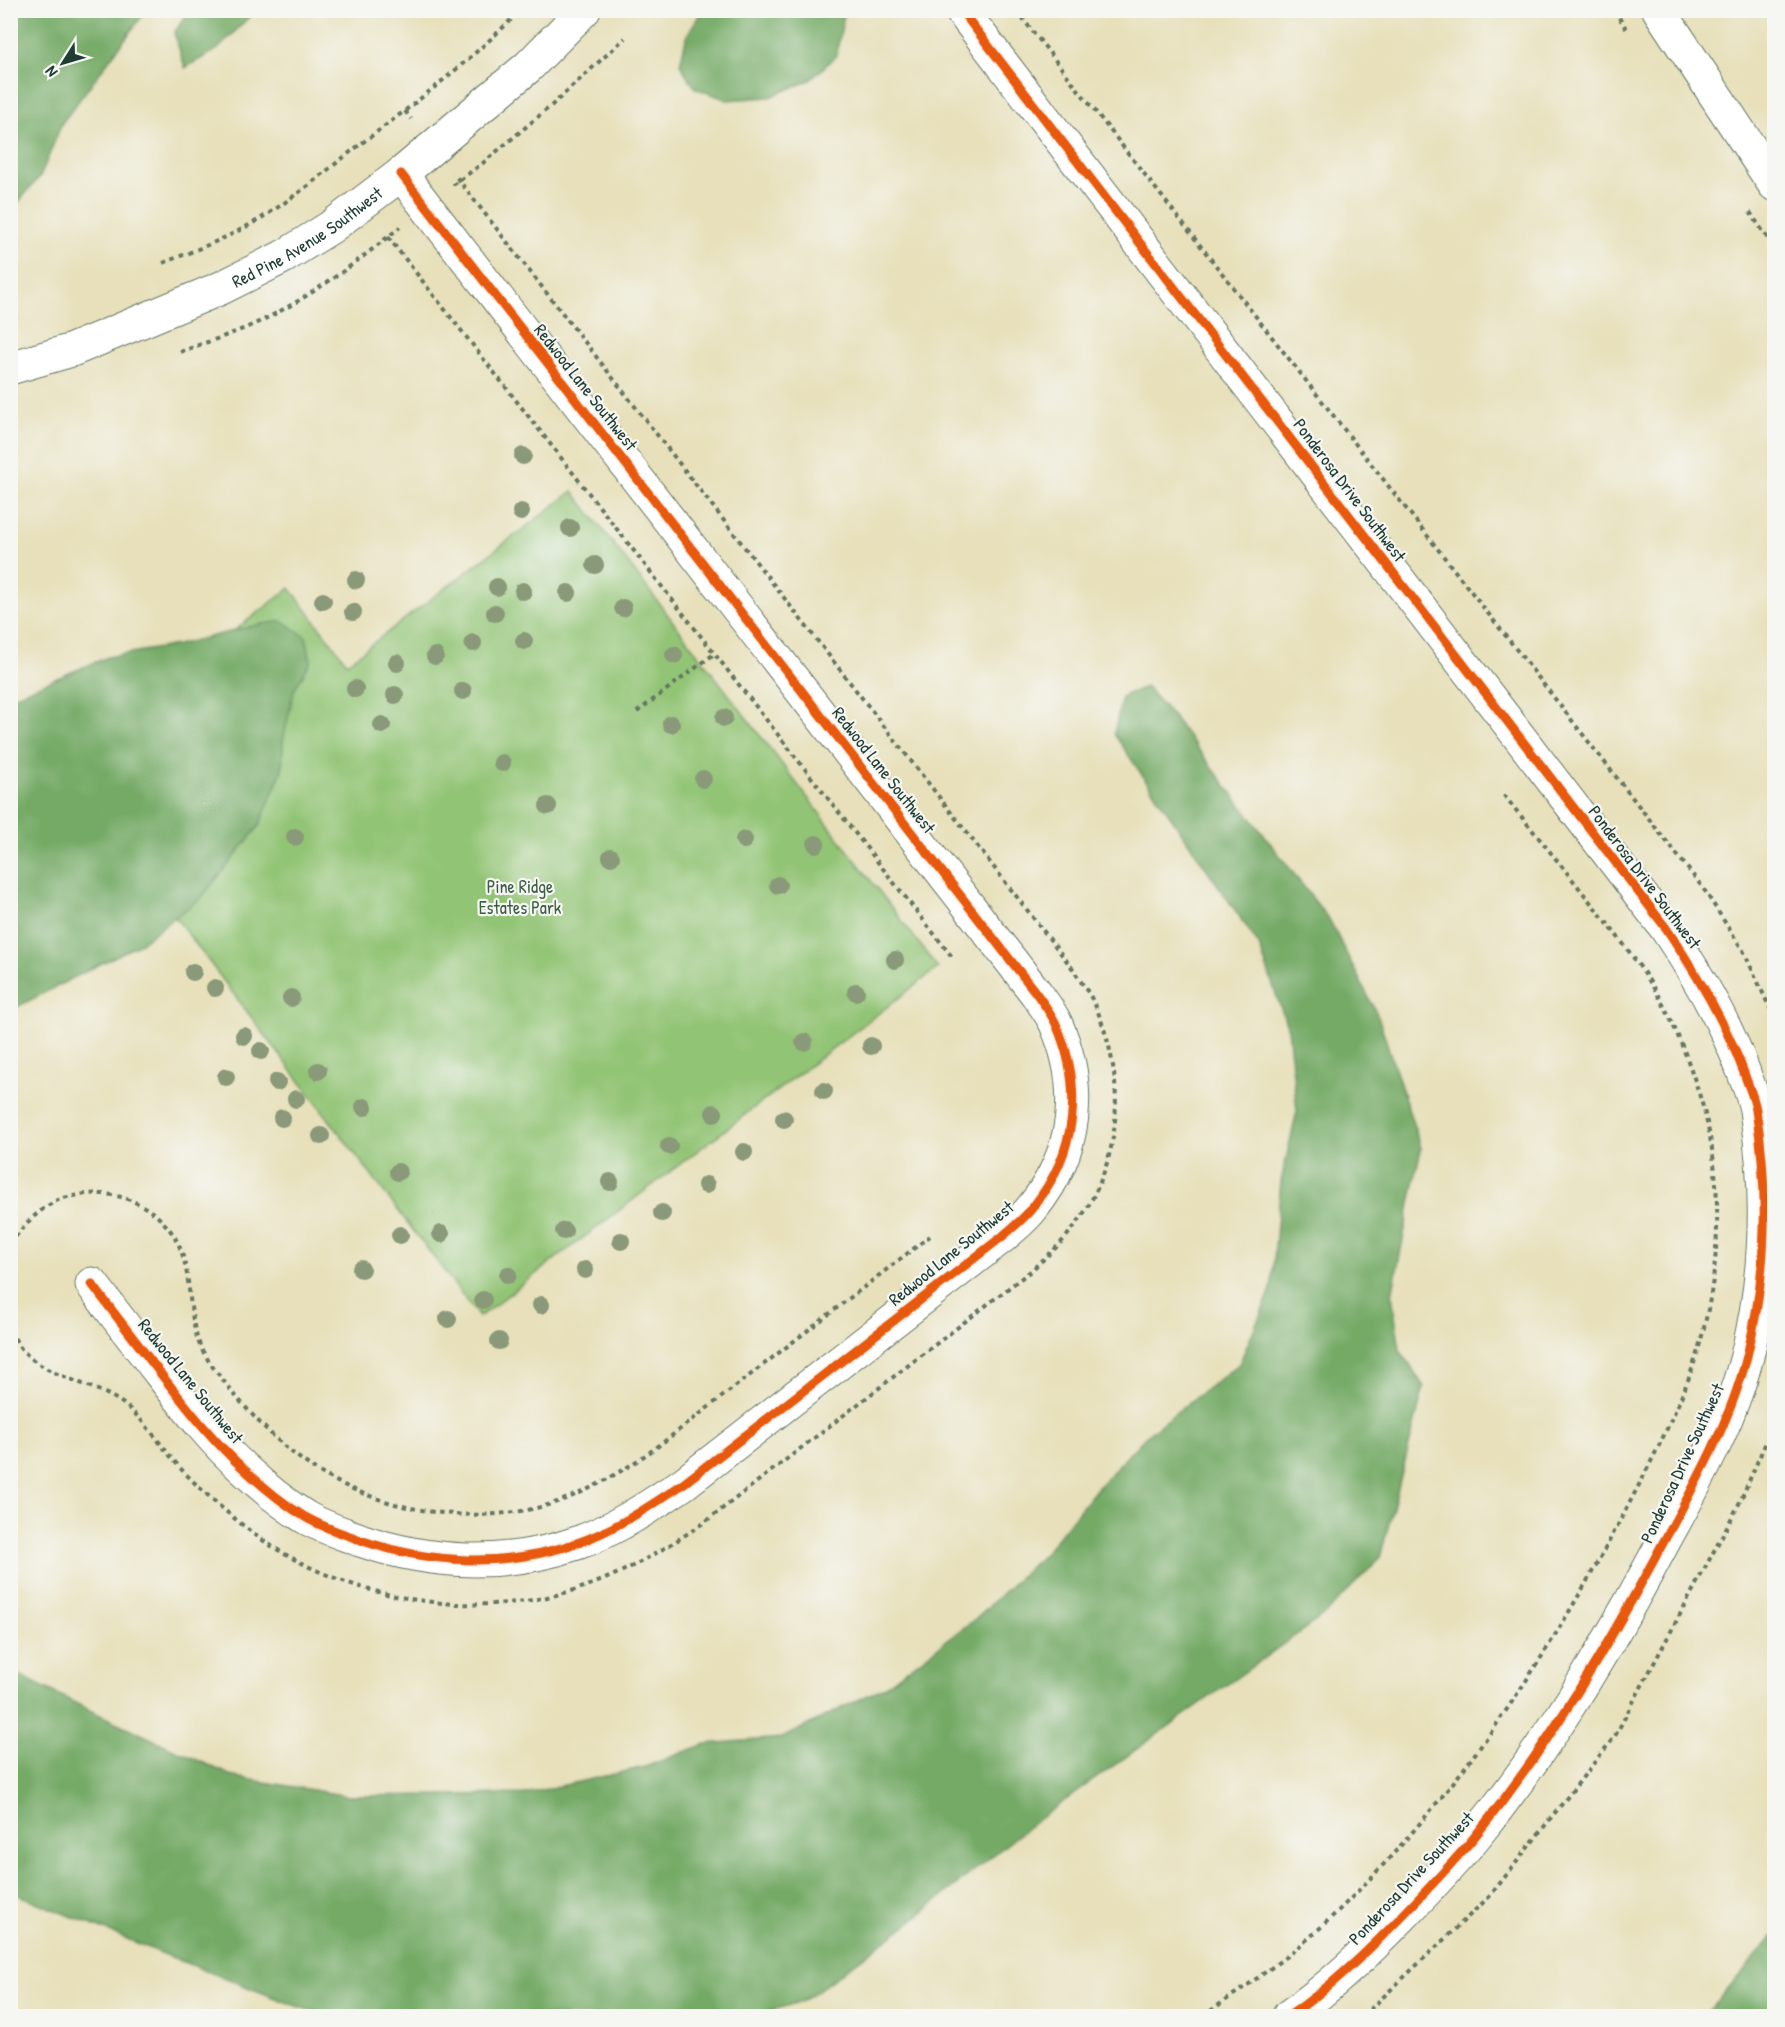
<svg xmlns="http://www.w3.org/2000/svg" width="1785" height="2027" font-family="'Patrick Hand',sans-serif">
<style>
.green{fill:#92c474;stroke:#588054;stroke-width:1.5}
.forest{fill:#75aa66;stroke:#4a744d;stroke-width:1.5}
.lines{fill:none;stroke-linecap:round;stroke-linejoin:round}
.minor-casing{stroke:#657663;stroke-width:35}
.path{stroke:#657663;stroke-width:4;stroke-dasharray:4.5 4.5;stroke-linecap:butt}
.minor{stroke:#fff;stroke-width:33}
.cycleway-casing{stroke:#f6f6f2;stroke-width:13}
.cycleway{stroke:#e8590c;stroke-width:9}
.tree{fill:#899979}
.labels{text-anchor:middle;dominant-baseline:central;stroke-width:4.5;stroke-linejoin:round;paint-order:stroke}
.street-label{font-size:18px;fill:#1f3d34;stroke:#f6f6f2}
.park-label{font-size:18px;fill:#3c5f44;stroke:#f6f6f2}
</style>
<rect width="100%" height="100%" fill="#f6f6f2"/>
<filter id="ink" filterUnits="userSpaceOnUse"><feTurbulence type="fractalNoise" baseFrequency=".0167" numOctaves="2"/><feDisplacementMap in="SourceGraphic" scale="12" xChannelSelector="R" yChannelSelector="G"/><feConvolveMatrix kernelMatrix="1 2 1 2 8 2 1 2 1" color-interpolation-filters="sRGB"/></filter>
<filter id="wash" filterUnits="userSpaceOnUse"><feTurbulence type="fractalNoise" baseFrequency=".008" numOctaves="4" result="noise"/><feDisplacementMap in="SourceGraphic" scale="24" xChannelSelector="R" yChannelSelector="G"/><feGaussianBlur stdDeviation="1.35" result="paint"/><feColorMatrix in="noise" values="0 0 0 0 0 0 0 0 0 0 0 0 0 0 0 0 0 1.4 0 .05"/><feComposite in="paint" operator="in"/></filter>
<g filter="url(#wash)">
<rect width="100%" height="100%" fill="#e7e0ba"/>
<polygon class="green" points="573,491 938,968 479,1317 169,909 80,749 290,588 347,663"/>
<g class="forest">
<polygon points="11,10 146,11 62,123 41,175 11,211"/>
<polygon points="189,11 189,10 255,11 218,49 185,68 174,33"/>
<polygon points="842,11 844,15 836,56 810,80 770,97 727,100 695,88 680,64 687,35 702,11"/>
<polygon points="282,621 306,637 311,661 294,690 283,741 282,770 259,826 201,898 139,944 11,1010 11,697 108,657 177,645 257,625"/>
<polygon points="1146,687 1171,714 1330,921 1378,1016 1421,1148 1392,1295 1400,1350 1424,1387 1380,1558 1324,1615 1028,1827 908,1924 803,2001 753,2016 331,2016 299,2007 191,1965 11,1892 11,1671 83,1707 234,1777 349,1796 525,1794 645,1767 705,1744 782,1738 884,1687 975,1619 1044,1554 1098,1487 1148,1434 1239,1364 1271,1290 1281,1181 1297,1111 1288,1029 1259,945 1114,734 1122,696"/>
<polygon points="1774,1936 1774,2016 1704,2016 1766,1945"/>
</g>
</g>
<g filter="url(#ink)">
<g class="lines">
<defs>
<g id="minor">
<path d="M961 10 1666 928C1697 974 1725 1021 1744 1073 1748 1085 1754 1097 1756 1110 1769 1192 1767 1275 1747 1356 1731 1420 1696 1483 1664 1541 1609 1644 1550 1744 1476 1835 1453 1863 1428 1889 1403 1915 1368 1951 1331 1987 1289 2016"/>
<polyline points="1659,10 1774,184"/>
<path id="s1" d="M10 368 72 350 221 288 283 257 331 227 401 174 528 67 584 10"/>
<path d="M92 1284C116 1316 140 1347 164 1378 189 1410 214 1442 245 1470 263 1487 284 1504 305 1517 322 1527 342 1533 360 1540 430 1564 505 1568 577 1543 615 1530 650 1506 683 1484L1003 1236C1013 1227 1025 1218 1033 1207 1077 1152 1084 1088 1056 1024 1051 1013 1043 1003 1036 993L401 174"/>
</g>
</defs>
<use href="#minor" class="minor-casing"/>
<g class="path">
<polyline points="1016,10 1703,888 1744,952 1774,1017"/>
<polyline points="1614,10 1627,30"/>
<polyline points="405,111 411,119"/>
<polyline points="453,185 483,163 552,105 625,38"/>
<polyline points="1750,212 1774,248"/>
<polyline points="388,237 953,958"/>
<path d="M163 263C193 251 223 240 251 224 292 201 329 168 366 140 420 100 473 58 521 10"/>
<path d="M180 352C203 343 227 336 250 326 304 302 354 265 400 227"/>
<polyline points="637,712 714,654"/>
<path d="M10 1244C23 1226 37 1211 56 1201 61 1198 68 1197 73 1196 109 1188 147 1200 170 1230 197 1265 183 1320 205 1355 213 1369 225 1382 235 1395 261 1426 294 1459 330 1478 391 1511 464 1523 532 1509 578 1499 619 1474 657 1447L930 1236"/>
<path d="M10 1330C13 1335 16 1341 19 1346 47 1382 101 1381 132 1411 151 1429 165 1451 182 1470 203 1492 226 1512 250 1531 344 1602 483 1626 595 1583 636 1567 673 1544 709 1519L1032 1270C1043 1259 1055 1250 1065 1238 1123 1172 1129 1083 1095 1005 1089 992 1080 981 1073 969L454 174"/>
<path d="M1203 2016C1243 1988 1284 1961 1320 1928 1442 1815 1535 1679 1613 1534 1640 1483 1669 1430 1690 1375 1719 1293 1726 1199 1705 1114 1696 1081 1684 1048 1670 1018 1650 976 1620 939 1591 903 1562 866 1532 830 1503 794"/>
<polyline points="1363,2016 1490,1896 1615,1736 1738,1506 1774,1424"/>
</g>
<use href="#minor" class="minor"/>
<defs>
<g id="cycleway">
<path d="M961 10 1666 928C1697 974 1725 1021 1744 1073 1748 1085 1754 1097 1756 1110 1769 1192 1767 1275 1747 1356 1731 1420 1696 1483 1664 1541 1609 1644 1550 1744 1476 1835 1453 1863 1428 1889 1403 1915 1368 1951 1331 1987 1289 2016"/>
<path d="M92 1284C116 1316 140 1347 164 1378 189 1410 214 1442 245 1470 263 1487 284 1504 305 1517 322 1527 342 1533 360 1540 430 1564 505 1568 577 1543 615 1530 650 1506 683 1484L1003 1236C1013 1227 1025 1218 1033 1207 1077 1152 1084 1088 1056 1024 1051 1013 1043 1003 1036 993L401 174"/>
</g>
</defs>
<use href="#cycleway" class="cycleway-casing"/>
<use href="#cycleway" class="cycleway"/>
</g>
<g class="tree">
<circle cx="523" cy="456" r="9"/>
<circle cx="521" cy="512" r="9"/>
<circle cx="570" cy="528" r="9"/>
<circle cx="595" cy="565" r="9"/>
<circle cx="356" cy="580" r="9"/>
<circle cx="497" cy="587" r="9"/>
<circle cx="523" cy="591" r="9"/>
<circle cx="568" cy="593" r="9"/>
<circle cx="323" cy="601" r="9"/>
<circle cx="623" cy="608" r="9"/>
<circle cx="353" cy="612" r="9"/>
<circle cx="495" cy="613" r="9"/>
<circle cx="524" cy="641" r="9"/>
<circle cx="473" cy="643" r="9"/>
<circle cx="674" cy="655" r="9"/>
<circle cx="435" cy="656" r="9"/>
<circle cx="397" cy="663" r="9"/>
<circle cx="355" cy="689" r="9"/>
<circle cx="463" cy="691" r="9"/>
<circle cx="395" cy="695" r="9"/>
<circle cx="724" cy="718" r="9"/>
<circle cx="671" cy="724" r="9"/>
<circle cx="382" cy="725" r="9"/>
<circle cx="502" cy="763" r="9"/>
<circle cx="703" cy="779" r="9"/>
<circle cx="548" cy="806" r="9"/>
<circle cx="295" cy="837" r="9"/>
<circle cx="744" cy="840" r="9"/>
<circle cx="816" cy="844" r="9"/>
<circle cx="611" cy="857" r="9"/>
<circle cx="778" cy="885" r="9"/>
<circle cx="895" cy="960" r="9"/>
<circle cx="193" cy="972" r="9"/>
<circle cx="215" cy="988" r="9"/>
<circle cx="856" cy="992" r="9"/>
<circle cx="291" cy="998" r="9"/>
<circle cx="244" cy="1036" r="9"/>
<circle cx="804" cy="1042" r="9"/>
<circle cx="871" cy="1046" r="9"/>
<circle cx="261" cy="1051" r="9"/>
<circle cx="318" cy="1071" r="9"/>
<circle cx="226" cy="1077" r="9"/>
<circle cx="277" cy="1082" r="9"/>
<circle cx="824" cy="1091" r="9"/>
<circle cx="296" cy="1099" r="9"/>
<circle cx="364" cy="1107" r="9"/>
<circle cx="714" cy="1113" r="9"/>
<circle cx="282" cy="1118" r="9"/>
<circle cx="784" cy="1119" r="9"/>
<circle cx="321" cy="1136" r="9"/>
<circle cx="669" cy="1146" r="9"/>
<circle cx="744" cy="1152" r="9"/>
<circle cx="398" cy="1172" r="9"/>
<circle cx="610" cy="1182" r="9"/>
<circle cx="706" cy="1185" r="9"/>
<circle cx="662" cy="1213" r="9"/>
<circle cx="564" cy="1231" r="9"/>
<circle cx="441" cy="1234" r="9"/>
<circle cx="400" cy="1235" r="9"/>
<circle cx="621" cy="1241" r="9"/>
<circle cx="361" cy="1269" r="9"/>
<circle cx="585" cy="1270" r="9"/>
<circle cx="508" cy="1275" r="9"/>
<circle cx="483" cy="1300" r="9"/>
<circle cx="541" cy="1305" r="9"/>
<circle cx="448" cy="1319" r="9"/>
<circle cx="499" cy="1341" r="9"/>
</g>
</g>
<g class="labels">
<g class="street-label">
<text stroke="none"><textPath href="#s1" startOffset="326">Red Pine Avenue Southwest</textPath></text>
<text transform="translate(586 387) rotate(52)">Redwood Lane Southwest</text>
<text transform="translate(1350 490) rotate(53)">Ponderosa Drive Southwest</text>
<text transform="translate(884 770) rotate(52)">Redwood Lane Southwest</text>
<text transform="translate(1645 877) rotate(53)">Ponderosa Drive Southwest</text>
<text transform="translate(951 1253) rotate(-39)">Redwood Lane Southwest</text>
<text transform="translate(191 1381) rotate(51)">Redwood Lane Southwest</text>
<text transform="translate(1682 1463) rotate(-65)">Ponderosa Drive Southwest</text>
<text transform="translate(1411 1878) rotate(-47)">Ponderosa Drive Southwest</text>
</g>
<g class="park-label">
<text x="520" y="886">Pine Ridge<tspan x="520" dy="21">Estates Park</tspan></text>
</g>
</g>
<rect width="1785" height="2027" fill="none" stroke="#f6f6f2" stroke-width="36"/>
<g transform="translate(63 63) rotate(233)" stroke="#f6f6f2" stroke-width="4.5" paint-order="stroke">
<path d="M0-4.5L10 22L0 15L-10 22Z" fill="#1f3d34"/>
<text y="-9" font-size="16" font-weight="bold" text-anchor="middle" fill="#1f3d34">N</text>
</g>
</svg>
